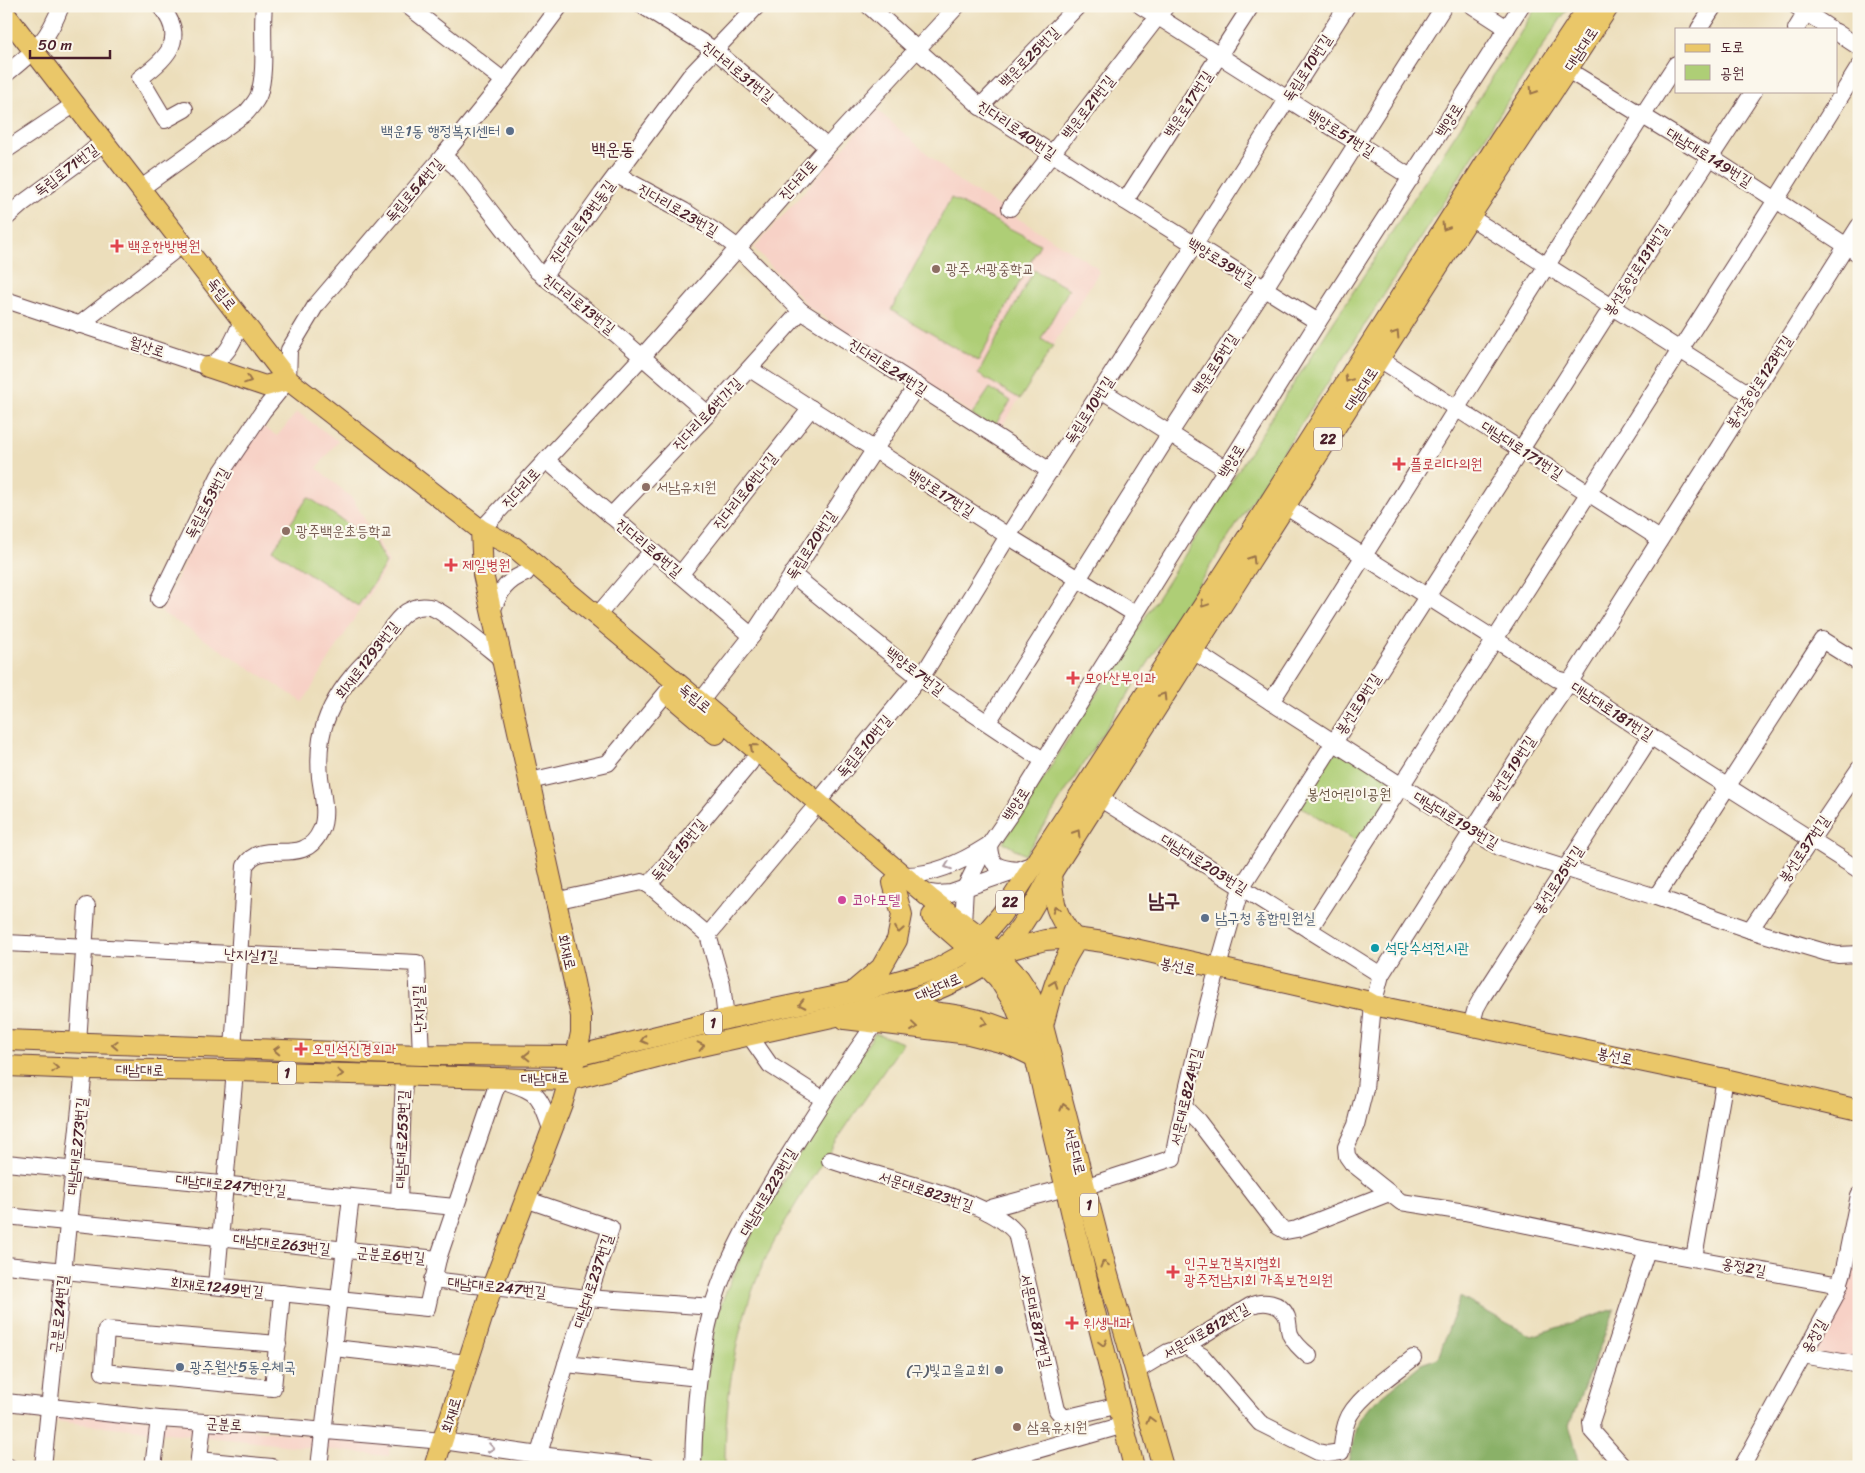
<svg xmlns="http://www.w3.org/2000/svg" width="1865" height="1473" font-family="Sriracha,'Poor Story',sans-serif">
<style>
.built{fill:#f7d1c6}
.green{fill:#aece76;stroke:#7c7650}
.forest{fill:#8ab167;stroke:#6a6849}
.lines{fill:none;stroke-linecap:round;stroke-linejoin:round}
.minor-casing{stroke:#623c41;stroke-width:18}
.major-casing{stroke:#623c41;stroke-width:22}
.minor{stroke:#fff;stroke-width:16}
.major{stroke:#eac769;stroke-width:20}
.oneway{stroke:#9a734a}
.oneway2{stroke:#ae9aa0}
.service-dot{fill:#5c6f8a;stroke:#fbf7ec;stroke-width:2}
.health-dot{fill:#e0444e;stroke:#fbf7ec;stroke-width:2}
.education-dot{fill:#8d6e63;stroke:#fbf7ec;stroke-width:2}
.hotel-dot{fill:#d1479c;stroke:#fbf7ec;stroke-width:2}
.culture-dot{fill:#0f9aa8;stroke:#fbf7ec;stroke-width:2}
.worship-dot{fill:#6b7280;stroke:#fbf7ec;stroke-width:2}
.labels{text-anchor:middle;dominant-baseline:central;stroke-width:4.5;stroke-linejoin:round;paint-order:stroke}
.shield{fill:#fbf7ec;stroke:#7f6065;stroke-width:1}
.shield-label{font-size:14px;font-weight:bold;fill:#4a1f2b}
.street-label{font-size:15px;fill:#4a1f2b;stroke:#fbf7ec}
.service-label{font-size:15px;fill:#4e5e75;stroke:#fbf7ec;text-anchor:start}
.health-label{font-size:15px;fill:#be3a42;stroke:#fbf7ec;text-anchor:start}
.education-label{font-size:15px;fill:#785e54;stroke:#fbf7ec;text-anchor:start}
.park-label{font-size:15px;fill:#685442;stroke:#fbf7ec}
.hotel-label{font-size:15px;fill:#b23c85;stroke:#fbf7ec;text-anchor:start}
.culture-label{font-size:15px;fill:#0d838f;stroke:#fbf7ec;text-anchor:start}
.worship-label{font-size:15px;fill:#5b616d;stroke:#fbf7ec;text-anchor:end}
.quarter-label{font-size:18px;fill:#4a1f2b;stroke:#fbf7ec}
.district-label{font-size:20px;font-weight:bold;fill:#4a1f2b;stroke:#fbf7ec}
</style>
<rect width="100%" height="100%" fill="#fbf7ec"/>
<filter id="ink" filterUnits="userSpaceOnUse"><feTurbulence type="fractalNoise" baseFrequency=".02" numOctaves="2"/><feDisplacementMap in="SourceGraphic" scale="10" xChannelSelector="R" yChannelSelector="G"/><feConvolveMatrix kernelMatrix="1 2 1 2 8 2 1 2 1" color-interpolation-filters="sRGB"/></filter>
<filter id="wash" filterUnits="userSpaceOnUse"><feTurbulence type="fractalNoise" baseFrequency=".0096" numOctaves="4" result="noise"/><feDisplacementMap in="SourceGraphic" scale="20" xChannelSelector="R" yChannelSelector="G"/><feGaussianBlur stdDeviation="1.12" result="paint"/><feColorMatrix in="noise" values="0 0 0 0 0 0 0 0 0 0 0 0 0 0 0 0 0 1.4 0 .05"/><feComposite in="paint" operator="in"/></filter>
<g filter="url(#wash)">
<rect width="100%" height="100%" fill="#ecdebb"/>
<g class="built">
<polygon points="877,110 961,183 1095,266 1099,272 999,431 810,308 754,248"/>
<polygon points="297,412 338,441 317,468 353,499 389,562 303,702 161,612 224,479 262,426 277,436"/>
<polygon points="1859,1201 1859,1360 1805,1351 1836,1295"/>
<polygon points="6,1405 390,1444 389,1456 6,1416"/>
</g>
<g class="green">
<polygon points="1537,6 1569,6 1025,855 1003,842 1272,417 1508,53"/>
<polygon points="951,198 1040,244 978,361 891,310"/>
<polygon points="1034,270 1069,289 1041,339 1053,346 1020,399 978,374"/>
<polygon points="990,388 1011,401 993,428 972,415"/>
<polygon points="308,497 373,541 386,563 358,606 273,550"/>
<polygon points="1334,742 1401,786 1363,845 1295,803"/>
<path d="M875 1033 903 1043C869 1093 834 1143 802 1194 789 1216 775 1237 765 1260 735 1325 725 1396 725 1467H698V1418L716 1319 725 1294 746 1245 760 1220 837 1091Z"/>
</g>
<polygon class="forest" points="1460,1297 1531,1336 1615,1309 1569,1425 1581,1467 1347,1467 1359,1420 1370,1406 1421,1364 1438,1358"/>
</g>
<g filter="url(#ink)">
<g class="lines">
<defs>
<g id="minor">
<path d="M160 6C188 38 168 58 140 78L165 120 185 109"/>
<polyline points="408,6 504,81"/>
<polyline points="643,6 716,51 827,147"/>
<polyline points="869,6 981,107 1125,201 1318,322"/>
<polyline points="1141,6 1412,178"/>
<polyline points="1473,6 1507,28"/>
<polyline points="1796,6 1831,29"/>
<polyline points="1699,29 1714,6"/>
<polyline points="1796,29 1810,6"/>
<polyline points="1836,32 1859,47"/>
<polyline points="1558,64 1710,157 1859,254"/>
<path d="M6 74C35 50 47 42 61 6"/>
<polyline points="980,107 1078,6"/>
<polyline points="6,150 75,104"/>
<polyline points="443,156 456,167 537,271 617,335 708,414"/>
<polyline points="617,175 684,211 719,234 738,248 801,311 1050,471"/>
<path d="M140 189 246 113C251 107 257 101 259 94 267 68 261 33 264 6"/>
<polyline points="1125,201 1251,6"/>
<polyline points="1010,208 1166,6"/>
<polyline points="1470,217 1751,395"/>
<polyline points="6,218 23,203 79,162 104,141"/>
<polyline points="543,277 602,194 690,76 757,6"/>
<path d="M6 300 208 367C230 353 232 343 242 321"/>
<polyline points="79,325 183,244"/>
<polyline points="1370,353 1660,539"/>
<polyline points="750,369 1008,536 1135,614"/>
<polyline points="1101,390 1226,469"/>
<polyline points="546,460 752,636"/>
<polyline points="1285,506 1557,679 1569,682 1706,773 1859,870"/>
<polyline points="611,516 708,414 801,311"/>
<polyline points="481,530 642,357 827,147 957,6"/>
<polyline points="792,574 920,678 1043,760"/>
<polyline points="680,575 811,408"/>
<polyline points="159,599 219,476 263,411 288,380 289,350 316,305 443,156 504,81 560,6"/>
<path d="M492 611C500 592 505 581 526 573"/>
<polyline points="597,616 652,551"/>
<path d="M1192 650 1271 702C1407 490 1538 275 1676 64"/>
<polyline points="700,702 752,636 917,385"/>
<polyline points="1271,702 1472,831 1501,848 1656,897 1750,930 1828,953 1838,955 1859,954"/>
<polyline points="988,722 1170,433 1265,288 1444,6"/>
<polyline points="530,781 608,763 667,692"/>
<polyline points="1099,798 1381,975"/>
<polyline points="817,803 926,670 1008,536 1347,6"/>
<path d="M989 845C990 866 997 868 1017 870"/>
<path d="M903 875C933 876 962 862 987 846"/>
<polyline points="649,885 750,763"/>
<polyline points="923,892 937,894 951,893 1034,864"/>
<polyline points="1656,897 1822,640 1859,663"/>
<polyline points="554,901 642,882 649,885 708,935 722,984 726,1019"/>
<polyline points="963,924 965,888 980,858 1013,810 1318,322 1521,6"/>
<polyline points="1309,930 1776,200 1859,67"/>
<polyline points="1750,930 1859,769"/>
<polyline points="708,935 810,813"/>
<polyline points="6,943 417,963 421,1055"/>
<polyline points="1471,1026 1476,1008 1481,999 1651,736"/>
<polyline points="749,1035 770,1065 823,1099"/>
<polyline points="78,1043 87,906"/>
<path d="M233 1049 245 866C263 835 303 871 321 830 328 815 322 793 320 777 319 766 319 751 321 739 325 716 338 693 353 675 359 667 367 660 374 653 388 635 401 602 429 607 441 608 490 650 503 660"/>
<polyline points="1183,1106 1198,1121 1279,1227 1286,1231 1297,1229 1389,1193"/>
<path d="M830 1160C845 1165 860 1170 875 1174 912 1185 992 1203 1016 1233L1057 1410 1064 1418 1120 1405"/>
<polyline points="6,1163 455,1207"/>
<path d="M1084 1187 1173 1158C1190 1067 1214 977 1241 888L1612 307 1754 91"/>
<polyline points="525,1199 611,1228 566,1364 535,1467"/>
<polyline points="399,1202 404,1076"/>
<polyline points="988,1212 991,1208 1065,1188"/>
<polyline points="6,1216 438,1259"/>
<polyline points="1694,1258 1725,1079"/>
<path d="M6 1265 427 1308 438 1259 499 1079C537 1093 538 1090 551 1129"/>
<polyline points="432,1280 587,1298 713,1307"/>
<polyline points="1840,1285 1647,1250 1465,1212 1401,1202 1352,1163 1347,1156 1346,1147 1356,1125 1365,1089 1373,1005 1381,975 1531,738 1575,674 1859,226"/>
<polyline points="216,1286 235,1071"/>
<polyline points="278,1344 106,1330 103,1372 273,1388 282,1293"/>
<path d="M1185 1346 1202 1356 1260 1423 1318 1452 1327 1454 1341 1452C1343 1442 1343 1431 1347 1421 1354 1399 1395 1373 1413 1358"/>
<polyline points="334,1348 467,1363"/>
<polyline points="1803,1355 1859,1365"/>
<polyline points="566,1364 699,1378"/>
<path d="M1136 1371 1168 1352 1185 1346 1250 1306C1263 1300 1281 1302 1287 1317 1289 1323 1288 1331 1291 1336 1295 1344 1303 1351 1309 1356"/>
<polyline points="6,1402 159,1419 280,1427 443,1441 539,1455 647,1467"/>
<polyline points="199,1460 272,1467"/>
<polyline points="6,1466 9,1467"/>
<polyline points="43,1467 84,1069"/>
<polyline points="153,1467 159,1419"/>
<polyline points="198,1467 203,1423"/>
<polyline points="319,1467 351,1197"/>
<path d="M693 1467C694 1414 698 1360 712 1309 726 1257 755 1211 782 1166 812 1117 842 1069 876 1023"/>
<polyline points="978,1467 1124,1425"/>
<polyline points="1624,1467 1592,1431 1591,1422 1647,1250"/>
<polyline points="1742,1467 1836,1295 1844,1269 1859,1195"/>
</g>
<g id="major">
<polyline points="6,15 288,380 481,530 514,547 700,702 932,900 982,938 1019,978 1030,995 1043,1026 1106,1268 1163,1467"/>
<polyline points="208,367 265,386 288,380"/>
<polyline points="670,695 716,734"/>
<path d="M1051 874C1054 905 1055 914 1074 938"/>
<polyline points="932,916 971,950 998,978 1015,1005 1035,1057 1091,1296 1134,1467"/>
<polyline points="997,953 1045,940 1074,938 1104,942 1366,1001 1373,1005 1725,1079 1859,1110"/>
<polyline points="856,989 881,968 897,940 902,915 893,883"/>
<path d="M894 1010C939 1011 988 1016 1027 1040"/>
<polyline points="845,1019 969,1034 1008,1044 1035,1057"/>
<path d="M1043 1026C1050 997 1057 971 1073 946"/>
<polyline points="6,1040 421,1055 576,1056 726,1019 866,990 935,970 971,950 1001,915 1015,894 1226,571 1500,140 1589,6"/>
<path d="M6 1066 84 1069 235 1071 569 1080 683 1050 909 1000C935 991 963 980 985 964 1015 943 1034 906 1051 874 1190 655 1329 437 1469 218 1515 147 1563 77 1609 6"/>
<polyline points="434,1467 492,1287 563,1101 576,1056 581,1033 581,1016 574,982 483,574 481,530"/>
</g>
</defs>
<use href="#minor" class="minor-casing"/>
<use href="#major" class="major-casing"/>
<use href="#minor" class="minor"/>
<use href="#major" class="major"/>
</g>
<defs><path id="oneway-chevron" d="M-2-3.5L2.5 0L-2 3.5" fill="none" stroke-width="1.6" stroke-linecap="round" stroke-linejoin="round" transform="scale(1.25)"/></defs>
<g class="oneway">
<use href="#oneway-chevron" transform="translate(1533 91) rotate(123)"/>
<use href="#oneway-chevron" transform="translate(1445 227) rotate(122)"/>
<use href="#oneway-chevron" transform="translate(1396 334) rotate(-58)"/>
<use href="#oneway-chevron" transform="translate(1348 379) rotate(122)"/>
<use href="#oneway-chevron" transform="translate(248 380) rotate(19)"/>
<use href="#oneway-chevron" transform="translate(1252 559) rotate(-58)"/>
<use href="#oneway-chevron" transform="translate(1204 604) rotate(124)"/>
<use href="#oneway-chevron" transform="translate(1163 696) rotate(-58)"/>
<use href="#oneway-chevron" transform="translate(753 747) rotate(-139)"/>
<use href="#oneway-chevron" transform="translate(1077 833) rotate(-58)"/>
<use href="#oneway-chevron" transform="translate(1056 909) rotate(-110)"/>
<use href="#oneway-chevron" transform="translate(899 930) rotate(100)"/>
<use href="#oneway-chevron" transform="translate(1054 984) rotate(-70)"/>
<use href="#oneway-chevron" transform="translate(802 1004) rotate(168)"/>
<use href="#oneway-chevron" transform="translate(984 1022) rotate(18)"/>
<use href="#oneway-chevron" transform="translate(914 1027) rotate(6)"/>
<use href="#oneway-chevron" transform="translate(644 1040) rotate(166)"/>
<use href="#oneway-chevron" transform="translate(115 1045) rotate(-178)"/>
<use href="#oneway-chevron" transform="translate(701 1046) rotate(-13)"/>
<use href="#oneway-chevron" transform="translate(277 1050) rotate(-178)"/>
<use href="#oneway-chevron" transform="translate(527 1056) rotate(-179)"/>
<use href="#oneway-chevron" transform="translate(55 1068) rotate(3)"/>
<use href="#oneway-chevron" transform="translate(340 1074) rotate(1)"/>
<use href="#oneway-chevron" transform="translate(1064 1107) rotate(-104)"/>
<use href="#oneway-chevron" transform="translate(1104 1264) rotate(-105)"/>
<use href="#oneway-chevron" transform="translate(1103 1343) rotate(75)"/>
<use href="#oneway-chevron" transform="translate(1150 1420) rotate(-106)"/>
</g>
<g class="oneway2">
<use href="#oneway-chevron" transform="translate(948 866) rotate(160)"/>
<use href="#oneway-chevron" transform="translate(491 1448) rotate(8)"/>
</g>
</g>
<g class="service-dot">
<circle cx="510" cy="131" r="5"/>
<circle cx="1205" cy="918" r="5"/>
<circle cx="180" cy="1367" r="5"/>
</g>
<g class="health-dot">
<path d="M114.5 238.5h5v5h5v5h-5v5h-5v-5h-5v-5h5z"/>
<path d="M1396.5 456.5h5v5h5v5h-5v5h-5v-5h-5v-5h5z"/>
<path d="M448.5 557.5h5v5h5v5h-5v5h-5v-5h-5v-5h5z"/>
<path d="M1070.5 670.5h5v5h5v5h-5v5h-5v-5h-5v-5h5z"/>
<path d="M298.5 1041.5h5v5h5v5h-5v5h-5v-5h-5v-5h5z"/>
<path d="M1170.5 1264.5h5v5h5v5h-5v5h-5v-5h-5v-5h5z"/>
<path d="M1069.5 1315.5h5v5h5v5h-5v5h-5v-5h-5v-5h5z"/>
</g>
<g class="education-dot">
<circle cx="936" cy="269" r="5"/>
<circle cx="646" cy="487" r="5"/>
<circle cx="286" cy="531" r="5"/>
<circle cx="1017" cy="1427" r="5"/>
</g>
<circle class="hotel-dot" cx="842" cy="900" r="5"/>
<circle class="culture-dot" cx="1375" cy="948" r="5"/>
<circle class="worship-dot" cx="999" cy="1370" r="5"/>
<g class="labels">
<g class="shield">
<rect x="1314" y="427.5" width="28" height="23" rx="4"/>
<rect x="996" y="890.5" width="28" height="23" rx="4"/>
<rect x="704" y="1011.5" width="18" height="23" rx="4"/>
<rect x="278" y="1061.5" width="18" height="23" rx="4"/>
<rect x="1080" y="1193.5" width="18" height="23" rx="4"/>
</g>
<g class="shield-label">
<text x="1328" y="439">22</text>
<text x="1010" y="902">22</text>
<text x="713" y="1023">1</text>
<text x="287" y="1073">1</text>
<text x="1089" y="1205">1</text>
</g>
<g class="street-label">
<text transform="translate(1581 49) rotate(-57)">대남대로</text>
<text transform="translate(1029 57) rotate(-45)">백운로25번길</text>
<text transform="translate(1307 68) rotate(-57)">독립로10번길</text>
<text transform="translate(738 72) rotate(39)">진다리로31번길</text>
<text transform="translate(1188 104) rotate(-57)">백운로17번길</text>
<text transform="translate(1088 107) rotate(-52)">백운로21번길</text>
<text transform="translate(1449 120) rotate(-57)">백양로</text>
<text transform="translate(1017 130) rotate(34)">진다리로40번길</text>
<text transform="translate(1341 133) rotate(32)">백양로51번길</text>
<text transform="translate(1709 157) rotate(32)">대남대로149번길</text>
<text transform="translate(66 170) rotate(-37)">독립로71번길</text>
<text transform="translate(798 180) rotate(-48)">진다리로</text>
<text transform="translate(414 190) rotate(-49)">독립로54번길</text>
<text transform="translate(678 210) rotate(30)">진다리로23번길</text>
<text transform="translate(582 222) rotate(-54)">진다리로13번동길</text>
<text transform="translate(1222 262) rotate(32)">백양로39번길</text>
<text transform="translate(1636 270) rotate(-57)">봉선중앙로131번길</text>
<text transform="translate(222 294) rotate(52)">독립로</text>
<text transform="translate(579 304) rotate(38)">진다리로13번길</text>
<text transform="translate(147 347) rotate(18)">월산로</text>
<text transform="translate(1215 364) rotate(-57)">백운로5번길</text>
<text transform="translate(888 367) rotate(33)">진다리로24번길</text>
<text transform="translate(1759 382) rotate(-57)">봉선중앙로123번길</text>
<text transform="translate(1361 389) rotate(-57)">대남대로</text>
<text transform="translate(1089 410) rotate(-57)">독립로10번길</text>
<text transform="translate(707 414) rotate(-47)">진다리로6번가길</text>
<text transform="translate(1522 450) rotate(33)">대남대로171번길</text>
<text transform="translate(1231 461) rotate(-58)">백양로</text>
<text transform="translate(521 488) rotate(-48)">진다리로</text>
<text transform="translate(745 491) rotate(-52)">진다리로6번나길</text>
<text transform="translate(941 493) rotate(33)">백양로17번길</text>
<text transform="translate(207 503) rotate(-62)">독립로53번길</text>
<text transform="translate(811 545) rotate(-57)">독립로20번길</text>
<text transform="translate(649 548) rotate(40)">진다리로6번길</text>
<text transform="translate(367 660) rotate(-52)">회재로1293번길</text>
<text transform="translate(915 671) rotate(37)">백양로7번길</text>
<text transform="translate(695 698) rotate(40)">독립로</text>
<text transform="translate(1358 704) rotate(-57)">봉선로9번길</text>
<text transform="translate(1612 711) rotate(33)">대남대로181번길</text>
<text transform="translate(864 746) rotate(-50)">독립로10번길</text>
<text transform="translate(1511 769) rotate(-57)">봉선로19번길</text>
<text transform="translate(1016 804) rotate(-57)">백양로</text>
<text transform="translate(1456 820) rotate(31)">대남대로193번길</text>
<text transform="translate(1804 849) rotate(-56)">봉선로37번길</text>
<text transform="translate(678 850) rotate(-50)">독립로15번길</text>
<text transform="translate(1204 864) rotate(32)">대남대로203번길</text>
<text transform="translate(1558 880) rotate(-57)">봉선로25번길</text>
<text transform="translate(567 952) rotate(77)">회재로</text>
<text transform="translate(251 955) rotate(3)">난지실1길</text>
<text transform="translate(1178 966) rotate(12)">봉선로</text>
<text transform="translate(938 987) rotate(-24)">대남대로</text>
<text transform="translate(419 1009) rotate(-92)">난지실길</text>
<text transform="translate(1615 1056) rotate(12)">봉선로</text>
<text transform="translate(140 1070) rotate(1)">대남대로</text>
<text transform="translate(545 1078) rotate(-2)">대남대로</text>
<text transform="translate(1186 1097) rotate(-77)">서문대로824번길</text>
<text transform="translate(402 1139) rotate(-88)">대남대로253번길</text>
<text transform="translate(77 1146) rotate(-84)">대남대로273번길</text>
<text transform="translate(1075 1151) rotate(76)">서문대로</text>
<text transform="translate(231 1185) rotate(6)">대남대로247번안길</text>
<text transform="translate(926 1191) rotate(18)">서문대로823번길</text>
<text transform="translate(768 1192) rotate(-60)">대남대로223번길</text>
<text transform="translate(282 1244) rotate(6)">대남대로263번길</text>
<text transform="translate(391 1255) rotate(5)">군분로6번길</text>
<text transform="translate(1744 1267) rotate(11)">옹정2길</text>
<text transform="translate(593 1281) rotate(-72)">대남대로237번길</text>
<text transform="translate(217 1287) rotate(6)">회재로1249번길</text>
<text transform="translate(497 1287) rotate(6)">대남대로247번길</text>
<text transform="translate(59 1314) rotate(-84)">군분로24번길</text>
<text transform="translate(1036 1321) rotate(77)">서문대로817번길</text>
<text transform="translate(1206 1331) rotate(-30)">서문대로812번길</text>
<text transform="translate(1814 1336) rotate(-61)">옹정길</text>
<text transform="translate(451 1415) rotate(-73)">회재로</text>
<text transform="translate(224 1424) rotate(3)">군분로</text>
</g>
<g class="service-label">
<text x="500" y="131" text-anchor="end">백운1동 행정복지센터</text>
<text x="1215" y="918">남구청 종합민원실</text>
<text x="190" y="1367">광주월산5동우체국</text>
</g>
<g class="health-label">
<text x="128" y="246">백운한방병원</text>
<text x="1410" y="464">플로리다의원</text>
<text x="462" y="565">제일병원</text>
<text x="1084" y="678">모아산부인과</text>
<text x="312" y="1049">오민석신경외과</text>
<text x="1184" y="1263">인구보건복지협회<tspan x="1184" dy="17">광주전남지회 가족보건의원</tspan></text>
<text x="1083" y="1323">위생내과</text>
</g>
<g class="education-label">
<text x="946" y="269">광주 서광중학교</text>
<text x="656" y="487">서남유치원</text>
<text x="296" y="531">광주백운초등학교</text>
<text x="1027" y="1427">삼육유치원</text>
</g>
<g class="park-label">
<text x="1349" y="794">봉선어린이공원</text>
</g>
<g class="hotel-label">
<text x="852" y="900">코아모텔</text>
</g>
<g class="culture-label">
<text x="1385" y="948">석당수석전시관</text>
</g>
<g class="worship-label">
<text x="989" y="1370">(구)빛고을교회</text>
</g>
<g class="quarter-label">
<text x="613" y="149">백운동</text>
</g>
<g class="district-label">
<text x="1164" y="900">남구</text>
</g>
</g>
<rect width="1865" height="1473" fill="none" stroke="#fbf7ec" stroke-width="25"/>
<rect x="1675" y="28" width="162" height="65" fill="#fbf7ec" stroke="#b4a19f"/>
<rect x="1685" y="44" width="25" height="8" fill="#eac769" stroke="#b4a19f"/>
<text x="1720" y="52" font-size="15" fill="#4a1f2b">도로</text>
<rect x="1685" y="65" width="25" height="15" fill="#aece76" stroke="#b4a19f"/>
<text x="1720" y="78" font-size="15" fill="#4a1f2b">공원</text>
<path d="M30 50v8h80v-8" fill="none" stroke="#4a1f2b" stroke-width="2.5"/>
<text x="38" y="50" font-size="15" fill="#4a1f2b" stroke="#fbf7ec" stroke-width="4" paint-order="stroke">50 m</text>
</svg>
